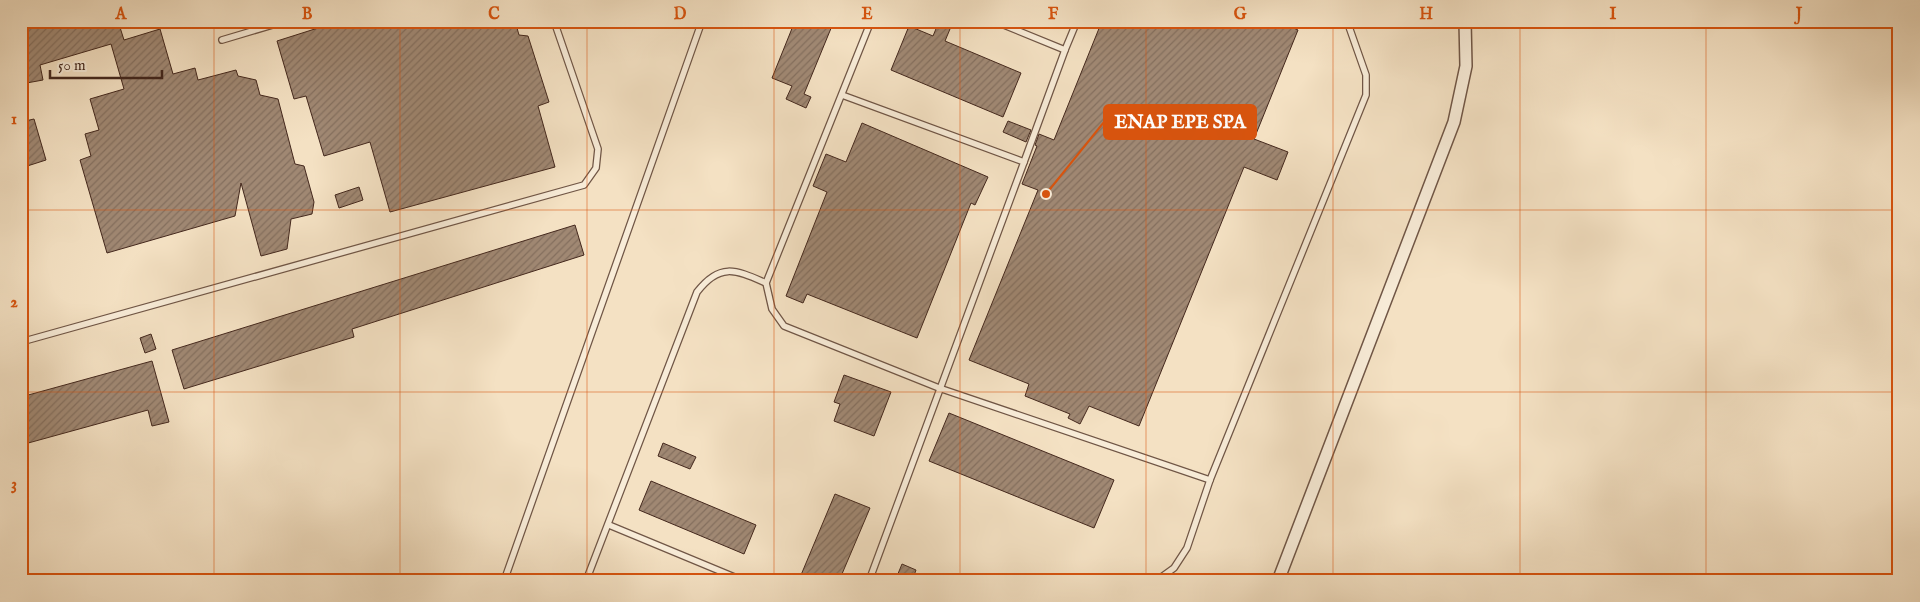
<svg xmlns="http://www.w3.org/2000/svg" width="1920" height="602" font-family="'IM FELL English',serif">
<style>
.building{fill:url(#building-hatch);stroke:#44281d}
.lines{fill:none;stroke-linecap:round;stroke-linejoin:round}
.service-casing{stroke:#705646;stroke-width:8}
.minor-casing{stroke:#705646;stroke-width:14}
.service{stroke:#f8ecd8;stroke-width:5.5}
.minor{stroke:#f8ecd8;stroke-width:11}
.grid{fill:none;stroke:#d8540e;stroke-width:1;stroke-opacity:0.55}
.leader{fill:none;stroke:#d8540e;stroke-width:2}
.callout-dot{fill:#d8540e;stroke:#f8ecd8;stroke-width:2}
.callout{fill:#d8540e;stroke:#d8540e;stroke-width:2}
.callout-label{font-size:19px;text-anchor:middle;font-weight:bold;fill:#fff}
.neatline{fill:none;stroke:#d8540e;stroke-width:2}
.grid-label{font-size:16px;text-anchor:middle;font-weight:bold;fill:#d8540e}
</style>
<defs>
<pattern id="building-hatch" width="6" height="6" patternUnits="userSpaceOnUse" patternTransform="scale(1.25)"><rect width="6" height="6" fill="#a08873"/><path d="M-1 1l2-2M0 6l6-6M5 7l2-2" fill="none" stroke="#846f5e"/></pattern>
</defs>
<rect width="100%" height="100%" fill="#f4e1c3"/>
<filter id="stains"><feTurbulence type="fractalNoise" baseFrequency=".004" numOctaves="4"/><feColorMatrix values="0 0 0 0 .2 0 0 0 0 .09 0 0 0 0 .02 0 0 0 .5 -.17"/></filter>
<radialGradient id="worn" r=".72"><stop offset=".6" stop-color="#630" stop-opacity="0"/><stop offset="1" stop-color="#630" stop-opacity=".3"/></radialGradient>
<g class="building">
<polygon points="21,21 118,21 124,40 160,29 173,74 195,68 198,80 236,70 238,76 256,80 260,95 278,99 295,164 304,166 314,202 312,214 291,219 287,249 261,256 241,183 235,216 107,253 80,160 91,156 85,134 99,130 90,99 124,89 111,44 40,65 43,80 21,84"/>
<polygon points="340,21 515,21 519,35 528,36 549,102 538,106 555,167 390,212 370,142 324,156 306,96 294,99 277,41"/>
<polygon points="795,21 834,21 804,94 811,97 806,108 786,99 792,86 772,78"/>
<polygon points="1102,21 1278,21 1298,30 1254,139 1288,152 1277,180 1244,167 1139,426 1089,406 1080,424 1068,418 1070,414 1025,396 1029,384 969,360 1038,190 1022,184 1037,146 1035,145 1039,134 1054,140"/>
<polygon points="938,24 950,29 945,41 1021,73 1003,117 891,70 909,26 933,36"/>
<polygon points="34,119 46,160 21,168 21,122"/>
<polygon points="1008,121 1031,130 1026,142 1003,132"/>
<polygon points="862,123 988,177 975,205 971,203 917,338 807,294 803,303 786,296 827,192 813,186 826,154 846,162"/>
<polygon points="359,187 363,200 339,208 335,195"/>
<polygon points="575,225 584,255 352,329 354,337 184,389 172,350"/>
<polygon points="151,334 156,349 145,353 140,338"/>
<polygon points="152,361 169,422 152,426 148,410 21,445 21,397"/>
<polygon points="844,375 891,392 874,436 834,421 840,404 834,402"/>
<polygon points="949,413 1114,480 1094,528 929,461"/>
<polygon points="663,443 696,457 690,469 658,456"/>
<polygon points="651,481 756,525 744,554 639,510"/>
<polygon points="835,494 870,508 839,581 816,581 801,575"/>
<polygon points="902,564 916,570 912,581 895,581"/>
</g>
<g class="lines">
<defs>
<g id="service">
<polyline points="871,21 766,283 772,309 784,326 939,388 1210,480"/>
<polyline points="994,21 1065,50 1077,21"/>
<polyline points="222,40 286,21"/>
<polyline points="842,95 1024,162 869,581"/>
<polyline points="1024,162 1065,50"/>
<polyline points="21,342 584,185 596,168 598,149 554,21"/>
<polyline points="609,525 744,581"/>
<polyline points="504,581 702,21"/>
<path d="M586 581 697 292C720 262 736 270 766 283"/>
<polyline points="1156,581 1174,568 1187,548 1210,480 1366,95 1366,75 1347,21"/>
</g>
<polyline id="minor" points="1278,581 1454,122 1466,66 1465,21"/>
</defs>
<use href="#service" class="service-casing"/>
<use href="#minor" class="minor-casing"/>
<use href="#service" class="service"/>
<use href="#minor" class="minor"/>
</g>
<path class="grid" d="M214 21V581M400 21V581M587 21V581M774 21V581M960 21V581M1146 21V581M1333 21V581M1520 21V581M1706 21V581M21 210H1899M21 392H1899"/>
<path class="leader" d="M1046 194L1104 122"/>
<circle class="callout-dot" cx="1046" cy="194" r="5"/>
<rect class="callout" x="1104" y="105" width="152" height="34" rx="5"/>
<g class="callout-label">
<text x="1180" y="128">ENAP EPE SPA</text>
</g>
<rect width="1920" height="602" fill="none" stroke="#f4e1c3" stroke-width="55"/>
<path d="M50 70v8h112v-8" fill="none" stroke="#44281d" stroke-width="2.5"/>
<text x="58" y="70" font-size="15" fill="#44281d" stroke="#f8ecd8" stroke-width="4" paint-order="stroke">50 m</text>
<rect x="28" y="28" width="1864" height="546" class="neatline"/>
<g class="grid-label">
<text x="121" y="19">A</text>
<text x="307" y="19">B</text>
<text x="494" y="19">C</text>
<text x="680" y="19">D</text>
<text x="867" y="19">E</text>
<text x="1053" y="19">F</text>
<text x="1240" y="19">G</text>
<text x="1426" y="19">H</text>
<text x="1613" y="19">I</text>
<text x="1799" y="19">J</text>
<text x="14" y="124">1</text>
<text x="14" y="307">2</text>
<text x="14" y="489">3</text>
</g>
<rect width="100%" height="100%" filter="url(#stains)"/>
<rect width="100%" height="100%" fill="url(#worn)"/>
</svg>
